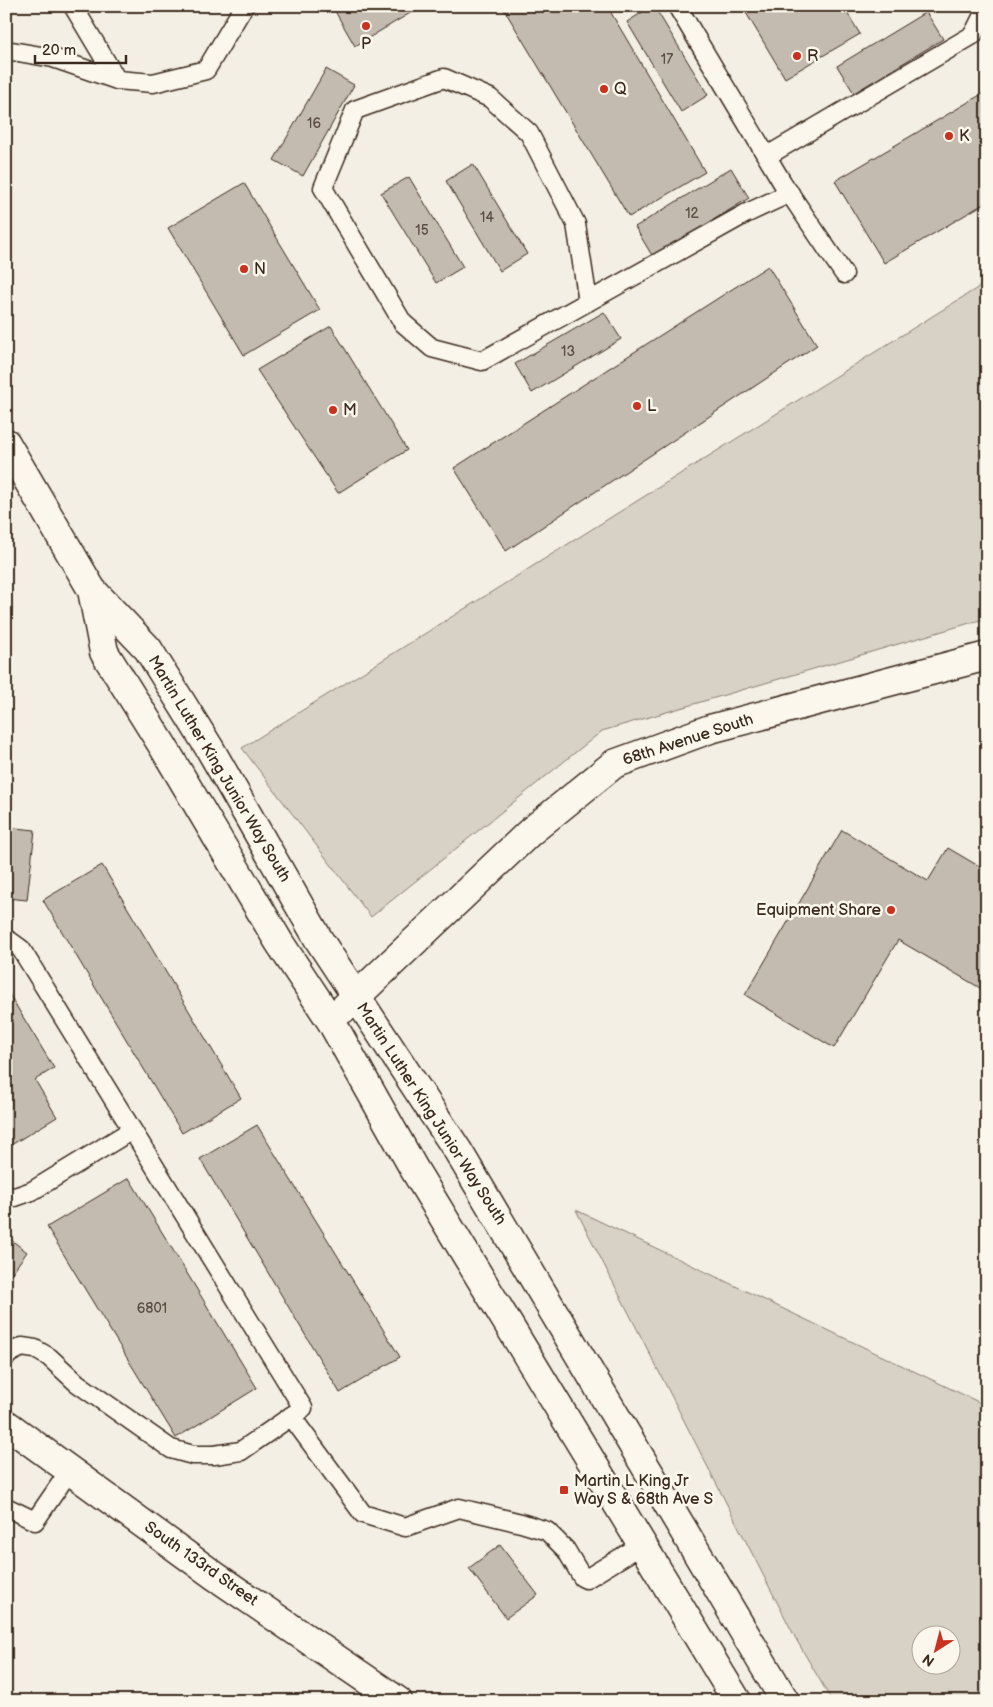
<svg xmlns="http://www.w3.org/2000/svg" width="993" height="1707" font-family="'Balsamiq Sans',sans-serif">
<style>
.green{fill:#d8d1c6;stroke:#8a7e72;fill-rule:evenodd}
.building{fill:#c3bbb0;stroke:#3b2a1e}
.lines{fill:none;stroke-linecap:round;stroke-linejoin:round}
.lane-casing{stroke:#3b2a1e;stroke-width:21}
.secondary-casing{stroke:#3b2a1e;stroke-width:31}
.lane{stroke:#fbf7ec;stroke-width:18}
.secondary{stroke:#fbf7ec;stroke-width:28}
.poi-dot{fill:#c8321e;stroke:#fbf7ec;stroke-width:2}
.labels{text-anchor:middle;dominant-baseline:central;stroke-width:5;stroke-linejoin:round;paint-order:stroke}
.number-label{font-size:14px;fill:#5d4e42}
.poi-label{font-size:16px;fill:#3b2a1e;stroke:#fbf7ec;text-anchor:start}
.street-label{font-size:16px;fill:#3b2a1e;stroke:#fbf7ec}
</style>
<rect width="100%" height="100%" fill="#f3efe4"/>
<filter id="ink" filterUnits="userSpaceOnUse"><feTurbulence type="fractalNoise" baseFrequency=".02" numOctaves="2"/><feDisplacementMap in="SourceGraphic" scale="10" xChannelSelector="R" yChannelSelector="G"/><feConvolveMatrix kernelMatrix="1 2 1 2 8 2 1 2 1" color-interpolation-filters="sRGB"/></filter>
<g filter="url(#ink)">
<g class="green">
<polygon points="987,282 987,618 602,731 371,917 242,748"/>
<path d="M576 1210 987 1406V1701H832L796 1639ZM920 1634H950V1664H920Z"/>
</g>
<g class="building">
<polygon points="332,6 422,6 355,46"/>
<polygon points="502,6 607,6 705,172 629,217"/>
<polygon points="652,6 654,6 708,95 681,112 627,22"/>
<polygon points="742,6 843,6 860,34 785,78"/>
<polygon points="926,12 943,39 854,93 837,66"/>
<polygon points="326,69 354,85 303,176 274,160"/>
<polygon points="987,91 987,202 884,263 835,181"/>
<polygon points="473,164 527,254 500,271 446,181"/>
<polygon points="731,168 749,198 653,257 635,227"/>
<polygon points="409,177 463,267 436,283 381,193"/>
<polygon points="244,183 320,310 244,355 168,228"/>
<polygon points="768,266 817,345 506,551 454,468"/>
<polygon points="604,312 621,339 532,393 515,364"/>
<polygon points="331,326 407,450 338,493 257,370"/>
<polygon points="6,827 35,830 27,900 6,898"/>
<polygon points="842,830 928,881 948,848 987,871 987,992 898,940 834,1048 745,995"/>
<polygon points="102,865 241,1098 182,1133 43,900"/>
<polygon points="6,989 54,1068 35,1080 57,1117 6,1148"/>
<polygon points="257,1125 400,1357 340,1393 200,1159"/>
<polygon points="129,1178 257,1388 176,1438 47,1227"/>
<polygon points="6,1236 27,1252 6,1281"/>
<polygon points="500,1545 538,1595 506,1618 469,1568"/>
</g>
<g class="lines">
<defs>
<g id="lane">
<polyline points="73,6 117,80"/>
<polyline points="677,6 782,182 844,274"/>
<polyline points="6,50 53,58 117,80 153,83 206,70 244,6"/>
<polyline points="767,156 973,35 987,7"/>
<polyline points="588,302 576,224 529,133 490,98 444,78 355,110 323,188 403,323 432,348 482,361 745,214 790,193"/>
<polyline points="6,941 10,941 21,949 303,1408 241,1451 214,1455 193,1455 171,1449 77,1383 49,1357 35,1349 22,1347 10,1353 6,1357"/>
<polyline points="6,1196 15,1197 32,1191 132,1130"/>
<polyline points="291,1416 363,1514 405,1527 459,1508 521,1523 547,1531 566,1550 582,1577 586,1579 643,1544"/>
<polyline points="6,1507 35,1521 70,1470"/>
</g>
<g id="secondary">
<polyline points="6,443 92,590 148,649 210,749 319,940 458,1151 785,1701"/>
<polyline points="92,590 104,652 164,748 279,942 331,1021 414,1169 737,1701"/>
<polyline points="343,1009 530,832 614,764 710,729 987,656"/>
<polyline points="6,1424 215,1576 398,1701"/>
</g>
</defs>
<use href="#lane" class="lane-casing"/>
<use href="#secondary" class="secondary-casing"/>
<use href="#lane" class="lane"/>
<use href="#secondary" class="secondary"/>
</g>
</g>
<g class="poi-dot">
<circle cx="366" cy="26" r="5"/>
<circle cx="797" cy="56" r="5"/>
<circle cx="604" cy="89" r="5"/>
<circle cx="949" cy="136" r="5"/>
<circle cx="244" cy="269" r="5"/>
<circle cx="637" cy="406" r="5"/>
<circle cx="333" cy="410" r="5"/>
<circle cx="891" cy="910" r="5"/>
<rect x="559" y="1485" width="10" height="10" rx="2.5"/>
</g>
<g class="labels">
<g class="number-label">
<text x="667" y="59">17</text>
<text x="314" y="123">16</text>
<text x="692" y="213">12</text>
<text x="487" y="217">14</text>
<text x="422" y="230">15</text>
<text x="568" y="351">13</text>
<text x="152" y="1308">6801</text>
</g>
<g class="poi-label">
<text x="366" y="44" text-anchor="middle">P</text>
<text x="807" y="56">R</text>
<text x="614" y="89">Q</text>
<text x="959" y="136">K</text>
<text x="254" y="269">N</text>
<text x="647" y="406">L</text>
<text x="343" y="410">M</text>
<text x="881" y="910" text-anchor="end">Equipment Share</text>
<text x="574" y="1481">Martin L King Jr<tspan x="574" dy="18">Way S &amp; 68th Ave S</tspan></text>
</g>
<g class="street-label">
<text transform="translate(688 740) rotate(-18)">68th Avenue South</text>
<text transform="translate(219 769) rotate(59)">Martin Luther King Junior Way South</text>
<text transform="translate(431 1114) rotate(57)">Martin Luther King Junior Way South</text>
<text transform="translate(201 1564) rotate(35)">South 133rd Street</text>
</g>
</g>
<rect width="993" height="1707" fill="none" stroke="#fbf7ec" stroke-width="25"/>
<rect x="12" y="12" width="968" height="1682" fill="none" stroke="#3b2a1e" stroke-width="2" filter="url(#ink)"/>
<g transform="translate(936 1650) rotate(216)"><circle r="24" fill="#fbf7ec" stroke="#aea59a"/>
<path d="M0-4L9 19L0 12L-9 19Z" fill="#c8321e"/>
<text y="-8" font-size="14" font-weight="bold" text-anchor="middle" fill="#3b2a1e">N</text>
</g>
<path d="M35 55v8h91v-8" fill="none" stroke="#3b2a1e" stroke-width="2.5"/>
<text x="42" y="55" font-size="15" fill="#3b2a1e" stroke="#fbf7ec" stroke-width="4" paint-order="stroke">20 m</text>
</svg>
